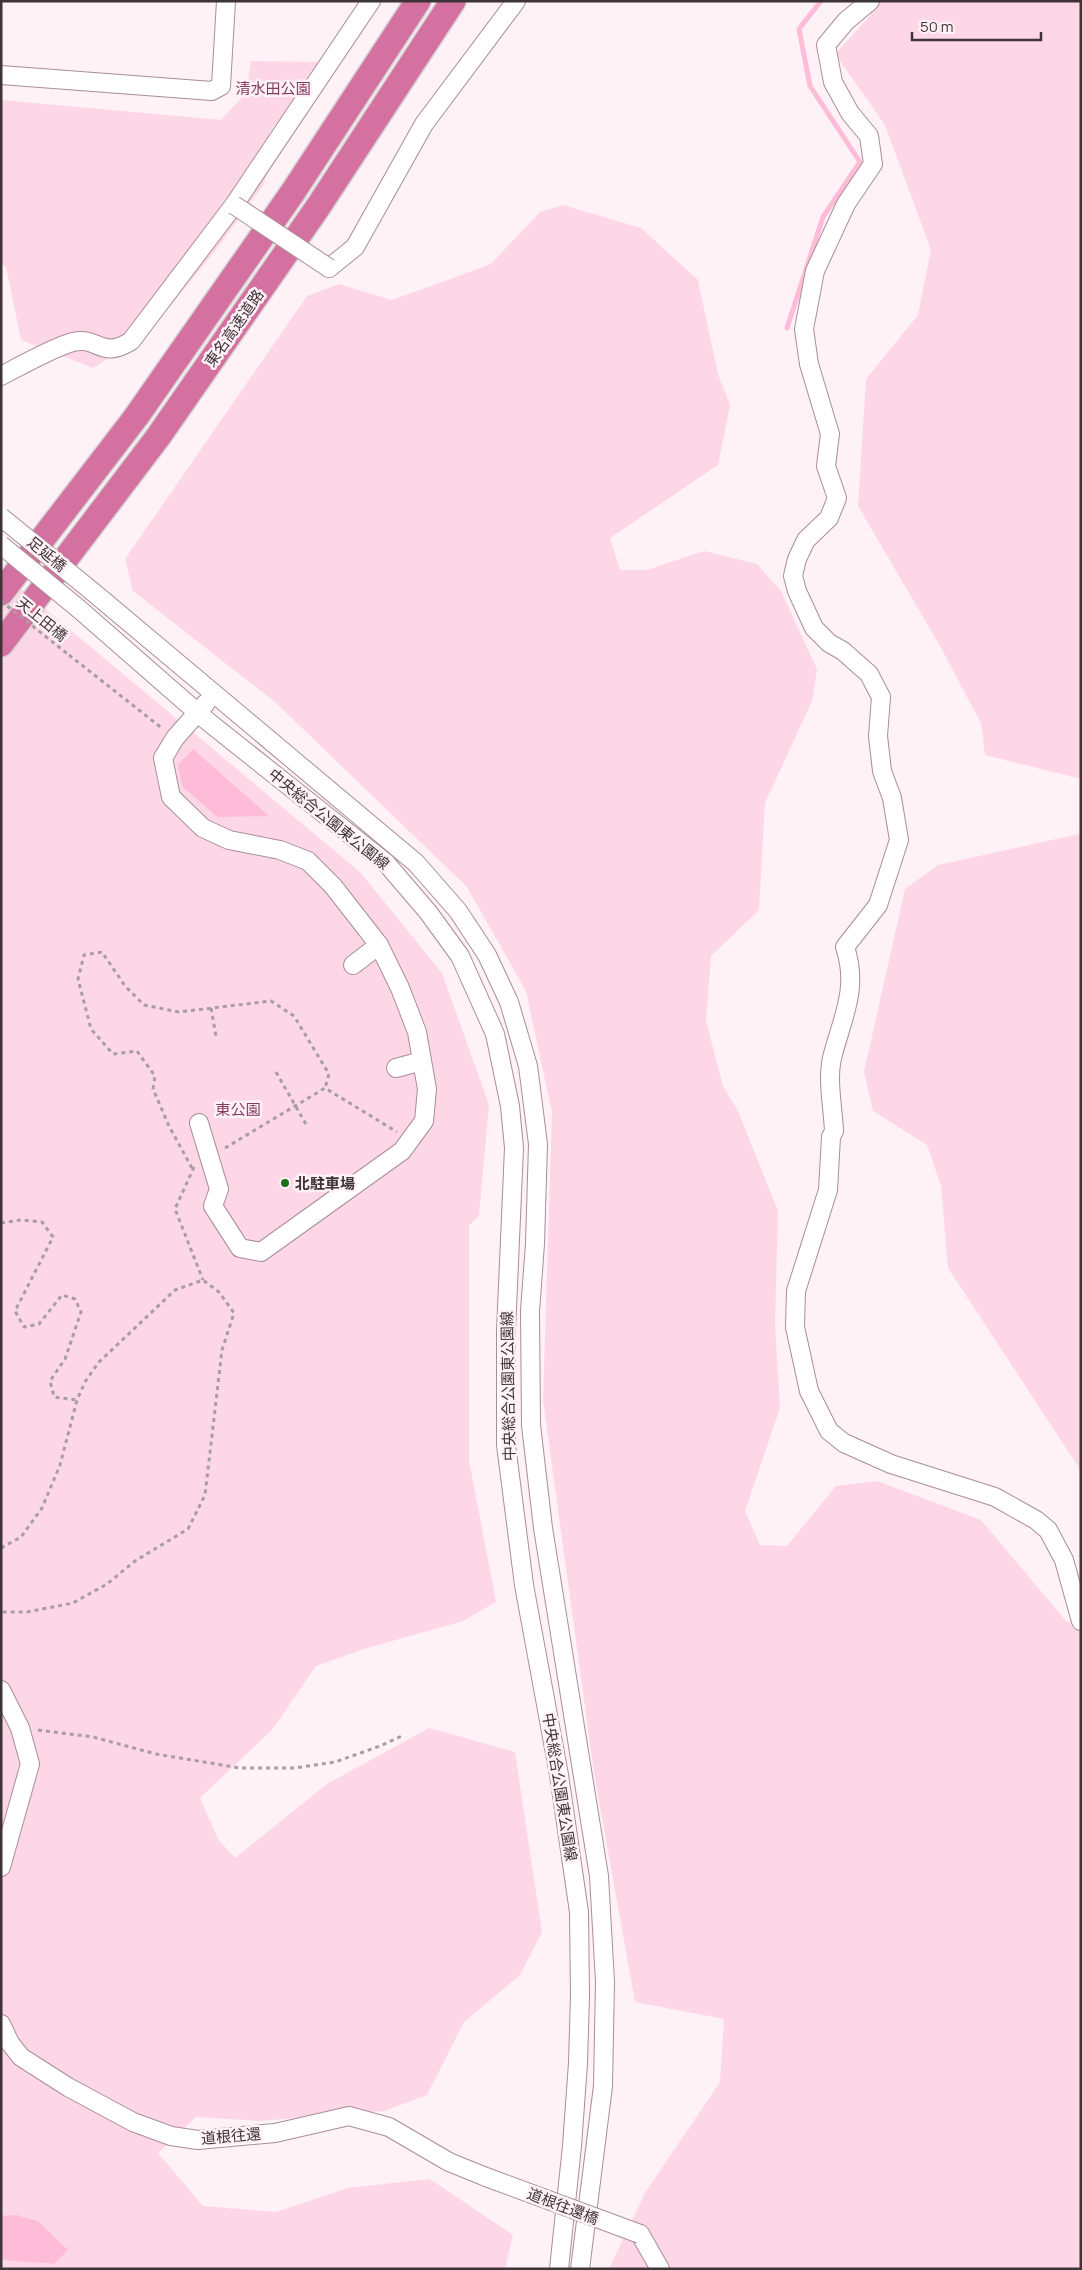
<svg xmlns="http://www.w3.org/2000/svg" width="1082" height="2270" font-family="Manrope,'Noto Sans JP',sans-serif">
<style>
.green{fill:#fed7e7}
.water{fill:#febcd8}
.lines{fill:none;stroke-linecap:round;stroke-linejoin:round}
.stream{stroke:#febcd8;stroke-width:5}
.minor-casing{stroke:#a98d98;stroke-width:20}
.highway-casing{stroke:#d5d2d3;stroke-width:28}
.path{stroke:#a89da1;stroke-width:3;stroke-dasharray:4 4;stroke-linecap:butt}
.minor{stroke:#fff;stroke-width:18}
.highway{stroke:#d571a0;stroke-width:25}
.minor-bridge-casing{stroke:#a98d98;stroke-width:20;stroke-linecap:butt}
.path-bridge{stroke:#a89da1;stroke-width:3;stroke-dasharray:4 4;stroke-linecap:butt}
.minor-bridge{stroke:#fff;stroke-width:18}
.poi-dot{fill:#1d6f16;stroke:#fef2f6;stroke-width:2}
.labels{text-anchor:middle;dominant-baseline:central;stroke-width:5;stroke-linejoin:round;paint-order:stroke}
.park-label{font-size:15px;fill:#86395f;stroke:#fef2f6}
.street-label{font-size:15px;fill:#3e3337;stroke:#fef2f6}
.poi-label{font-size:15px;font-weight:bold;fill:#3e3337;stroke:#fef2f6;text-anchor:start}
</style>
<rect width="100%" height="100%" fill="#fef2f6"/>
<g class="green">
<polygon points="874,1 1081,1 1081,779 985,755 981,723 940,646 858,506 866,379 918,315 931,250 885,125 835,54 870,16"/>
<polygon points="251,61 324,62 269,133 275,143 264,184 216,250 147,334 93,368 21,340 6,267 1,263 1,100 221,120 246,93"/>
<polygon points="563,205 641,228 698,280 718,374 730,405 718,465 610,538 620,570 647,570 704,551 757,564 781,591 817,669 812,701 765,803 759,910 711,956 706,1021 723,1086 738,1111 778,1211 775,1325 780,1408 745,1511 760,1545 787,1546 836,1486 877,1481 981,1520 1066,1621 1081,1629 1081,2269 609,2269 645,2193 720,2082 724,2019 635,2002 594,1773 543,1400 552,1113 526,991 467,887 275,702 133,591 125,559 307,296 339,284 391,300 448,280 491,264 540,212"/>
<polygon points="1,572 360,872 442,973 489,1105 479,1216 469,1225 469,1460 496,1602 463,1621 364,1649 316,1666 272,1730 200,1798 218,1839 235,1858 327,1784 429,1728 515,1752 542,1932 520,1975 464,2022 427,2095 384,2111 260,2121 196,2117 158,2153 203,2206 276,2212 348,2188 430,2179 513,2235 505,2269 1,2269"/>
<polygon points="1081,826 1081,1471 948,1268 941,1186 927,1145 873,1111 864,1072 905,889 938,865 1079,834"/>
</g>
<g class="water">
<polygon points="193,749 269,816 217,817 182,786 178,765"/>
<path d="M16 2215 38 2221 68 2250 54 2264C36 2261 19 2263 1 2259V2216Z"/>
</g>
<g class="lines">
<polyline class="stream" points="787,328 823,217 860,162 810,86 799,29 821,1"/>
<defs>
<g id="minor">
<path d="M870 1 846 21 826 45 833 82 850 113 869 136 873 164 846 204 815 271 804 329 809 364 830 434 826 466 837 498 829 518 806 540 797 559 793 576 797 591 814 628 829 643 843 651 869 674 881 697 878 736 882 771 892 798 899 840 878 905 845 947C859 989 842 1018 832 1058 827 1080 833 1108 834 1131L831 1137 828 1190 796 1291 795 1327 809 1391 829 1431 844 1443 891 1464 995 1497 1036 1520 1048 1530 1064 1560 1081 1621"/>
<polyline points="1,75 212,91 221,86 226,1"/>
<polyline points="329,268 355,247 424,124 516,1"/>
<path d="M1 376C20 366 54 347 73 342 99 336 101 360 131 341L234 205 371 1"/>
<polyline points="93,592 416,863 458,911 487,955 509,1002 528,1066 538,1144 535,1244 530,1311 531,1425 543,1528 599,1876 605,1982 603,2086 580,2269"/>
<polyline points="79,609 206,720 386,863 428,912 460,956 495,1034 510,1106 514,1148 506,1331 506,1445 524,1585 559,1775 579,1912 580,1996 578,2063 572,2146 559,2269"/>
<polyline points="353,965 379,945"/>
<polyline points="396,1068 422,1061"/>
<polyline points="199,1123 219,1189 213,1206 240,1248 261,1252 402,1151 424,1121 427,1089 417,1032 400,988 379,945 333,886 308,861 280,850 229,840 203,828 171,797 163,758 175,738 206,703"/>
<polyline points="1,1690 20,1728 30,1764 1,1867"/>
<polyline points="1,2024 10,2043 21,2057 68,2087 133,2122 171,2136 198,2140 275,2133 349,2116 389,2127 449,2162 486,2177"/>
<polyline points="640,2234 660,2269"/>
</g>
<g id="highway">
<polyline points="1,593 136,417 293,192 418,1"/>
<polyline points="1,644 158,437 318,207 453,1"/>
</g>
</defs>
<use href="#minor" class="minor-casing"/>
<use href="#highway" class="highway-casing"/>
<g class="path">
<polyline points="69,655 163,729"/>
<polyline points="211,1008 216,1036"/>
<polyline points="276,1072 307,1126"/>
<polyline points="225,1148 325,1088 397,1132"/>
<polyline points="194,1167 175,1209 203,1280"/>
<polyline points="192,1168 169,1126 153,1089 155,1076 137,1051 113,1054 91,1029 78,979 84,955 102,952 125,986 144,1005 179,1012 271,1001 294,1016 329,1074 325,1088"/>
<polyline points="1,1223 21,1220 42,1222 53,1237 15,1311 24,1327 39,1324 62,1295 75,1299 81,1312 65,1359 50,1381 54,1397 77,1400"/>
<polyline points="1,1548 21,1537 42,1508 60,1465 77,1400 85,1382 98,1363 175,1290 203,1280 219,1292 234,1313 222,1350 205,1495 188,1529 135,1561 107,1584 73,1603 27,1612 1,1612"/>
<polyline points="38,1730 93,1737 156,1754 240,1768 295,1768 335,1762 380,1746 404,1735"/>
</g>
<use href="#minor" class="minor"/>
<use href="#highway" class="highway"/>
<defs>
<g id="minor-bridge">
<polyline points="234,205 329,268"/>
<polyline points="1,517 93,592"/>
<polyline points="1,545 79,609"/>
<polyline points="486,2177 640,2234"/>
</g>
</defs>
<use href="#minor-bridge" class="minor-bridge-casing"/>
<polyline class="path-bridge" points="1,601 69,655"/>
<use href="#minor-bridge" class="minor-bridge"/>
</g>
<circle class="poi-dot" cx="285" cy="1183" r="5"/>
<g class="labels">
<g class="park-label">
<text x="273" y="88">清水田公園</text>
<text x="238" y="1109">東公園</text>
</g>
<g class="street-label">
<text transform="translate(234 328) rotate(-55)">東名高速道路</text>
<text transform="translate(47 554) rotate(39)">足延橋</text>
<text transform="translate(42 619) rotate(39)">天上田橋</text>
<text transform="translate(329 819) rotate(39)">中央総合公園東公園線</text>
<text transform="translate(508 1386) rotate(-91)">中央総合公園東公園線</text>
<text transform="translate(560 1787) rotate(81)">中央総合公園東公園線</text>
<text transform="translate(231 2136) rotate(-5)">道根往還</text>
<text transform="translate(563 2206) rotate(21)">道根往還橋</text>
</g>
<g class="poi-label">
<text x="295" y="1183">北駐車場</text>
</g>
</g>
<rect width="1082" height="2270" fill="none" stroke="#3e3337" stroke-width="5"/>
<path d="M912 32v8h129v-8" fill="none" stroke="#3e3337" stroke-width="2.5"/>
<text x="920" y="32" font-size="15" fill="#3e3337" stroke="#fef2f6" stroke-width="4" paint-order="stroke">50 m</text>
</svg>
